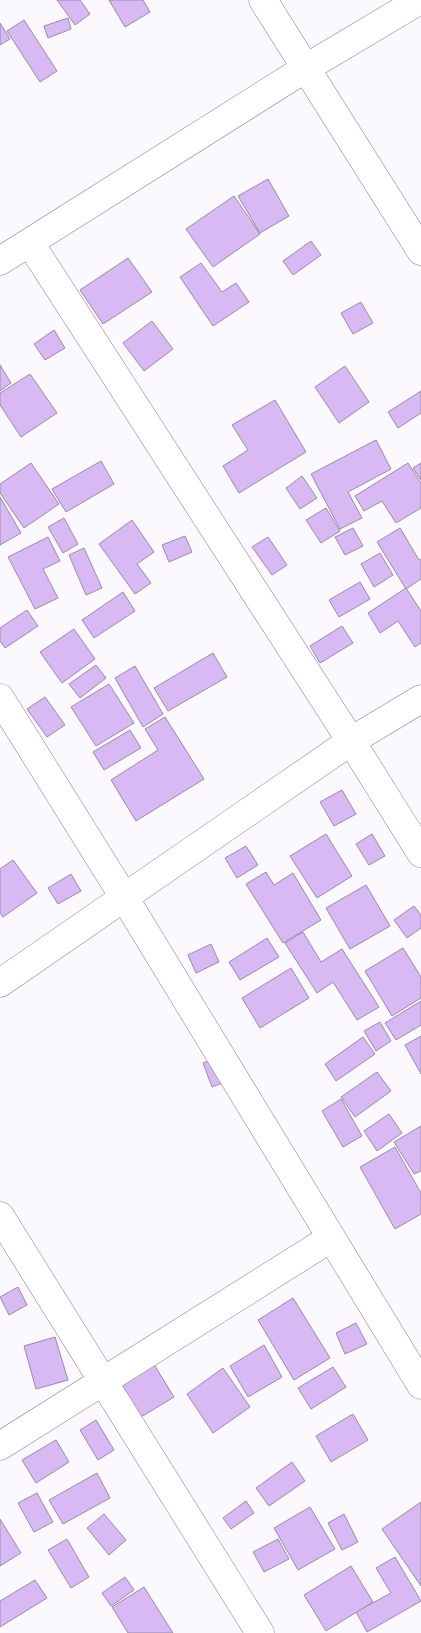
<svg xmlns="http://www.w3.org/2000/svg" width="421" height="1633" font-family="'Exo 2',sans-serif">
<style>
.building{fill:#d8b9f4;stroke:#998ca5}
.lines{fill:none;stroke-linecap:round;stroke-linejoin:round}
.minor-casing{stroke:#8c7f97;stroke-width:29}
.tertiary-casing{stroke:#8c7f97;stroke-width:29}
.minor{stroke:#fff;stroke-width:28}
.tertiary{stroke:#fff;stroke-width:28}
</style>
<rect width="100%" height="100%" fill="#fbf8fe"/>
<g class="building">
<polygon points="57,0 80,0 90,14 75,25"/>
<polygon points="109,0 143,0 150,12 125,27"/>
<polygon points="68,18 71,29 48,38 44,26"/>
<polygon points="24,20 57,71 40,82 7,31"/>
<polygon points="0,23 10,39 0,45"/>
<polygon points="268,179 289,216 260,233 238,196"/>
<polygon points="234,196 260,234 213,267 186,229"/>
<polygon points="311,241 321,255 293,275 283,261"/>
<polygon points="128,258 152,292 103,324 80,290"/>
<polygon points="201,263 222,292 236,283 249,302 213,326 180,277"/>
<polygon points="361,302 373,323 353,334 341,313"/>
<polygon points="152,321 173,349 144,371 123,343"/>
<polygon points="54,330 65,348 45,360 34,344"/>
<polygon points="0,365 11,383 0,391"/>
<polygon points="345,366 369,402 339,423 315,387"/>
<polygon points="30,374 57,413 21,437 0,405 0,393"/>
<polygon points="421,391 421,413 398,428 388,412"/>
<polygon points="275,400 306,452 239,493 223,466 248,450 232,425"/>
<polygon points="376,440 391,469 348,492 362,518 340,529 311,474"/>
<polygon points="101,461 114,484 66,512 52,489"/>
<polygon points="31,463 59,504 24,528 0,493 0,484"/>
<polygon points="408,463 421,483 421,508 396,523 382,501 364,511 355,496"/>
<polygon points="421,463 421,480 413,468"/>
<polygon points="302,476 317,498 300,509 286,488"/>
<polygon points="0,497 21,533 0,545"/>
<polygon points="326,508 340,531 321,543 306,520"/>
<polygon points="64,518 78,544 63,553 48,527"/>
<polygon points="132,520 154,552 137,564 151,583 135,594 99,544"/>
<polygon points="353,528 363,546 345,555 335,537"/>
<polygon points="400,528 419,560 421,559 421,579 406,589 377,542"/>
<polygon points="185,536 192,552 169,562 162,545"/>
<polygon points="48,537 60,561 43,569 58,598 35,609 8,557"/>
<polygon points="268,537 287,565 272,575 252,547"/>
<polygon points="84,548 102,588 86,595 69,555"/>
<polygon points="380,553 393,575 374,587 361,564"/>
<polygon points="360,582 370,599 339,617 329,600"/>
<polygon points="406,588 421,611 421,643 415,647 398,621 380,633 368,613"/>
<polygon points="123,592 135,611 94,638 82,620"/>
<polygon points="27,610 38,626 5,648 0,641 0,628"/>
<polygon points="342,626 353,643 320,663 310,646"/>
<polygon points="74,629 95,659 62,683 40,652"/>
<polygon points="213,653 227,677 168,711 154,688"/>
<polygon points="96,665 106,678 80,698 69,684"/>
<polygon points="135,666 163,714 143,727 115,678"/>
<polygon points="109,684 134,723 96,746 71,707"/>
<polygon points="45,697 65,725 47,737 27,709"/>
<polygon points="165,717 204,779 136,821 111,780 158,750 145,729"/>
<polygon points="130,730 141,748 104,770 93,752"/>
<polygon points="342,790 356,814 334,826 320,802"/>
<polygon points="326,834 352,876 317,898 290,856"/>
<polygon points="372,834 385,856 369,865 356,844"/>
<polygon points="246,846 258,865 237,878 225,858"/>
<polygon points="13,860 37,893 3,917 0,913 0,869"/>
<polygon points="266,872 274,885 293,873 321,920 283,943 246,884"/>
<polygon points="71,874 81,891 58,904 48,888"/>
<polygon points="366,885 390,926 350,949 326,908"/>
<polygon points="414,906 421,915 421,928 407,938 394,920"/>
<polygon points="303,932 321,962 342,949 379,1007 357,1020 333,982 317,993 285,943"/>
<polygon points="267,938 279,957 240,980 229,962"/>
<polygon points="211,944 219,962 196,973 188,955"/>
<polygon points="403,948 421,977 421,998 392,1016 365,971"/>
<polygon points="291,968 309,998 260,1028 242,998"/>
<polygon points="421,1001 421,1025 396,1040 385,1023"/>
<polygon points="380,1022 391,1041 376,1051 364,1031"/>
<polygon points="421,1036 421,1074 405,1045"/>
<polygon points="363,1037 375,1054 336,1081 325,1064"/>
<polygon points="228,1053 238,1077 212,1087 203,1063"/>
<polygon points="377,1072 391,1091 355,1117 341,1097"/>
<polygon points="341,1099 362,1136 343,1147 322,1111"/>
<polygon points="389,1114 402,1133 377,1151 364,1131"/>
<polygon points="421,1126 421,1171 414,1174 394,1142"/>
<polygon points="395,1147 421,1193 421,1214 395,1229 360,1167"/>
<polygon points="18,1287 27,1305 9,1315 0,1297"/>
<polygon points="293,1298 330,1358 294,1380 258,1320"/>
<polygon points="356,1323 367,1344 345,1354 336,1333"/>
<polygon points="55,1337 68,1380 36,1389 24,1346"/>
<polygon points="264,1345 282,1377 248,1397 230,1366"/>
<polygon points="150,1358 174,1397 141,1417 118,1378"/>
<polygon points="333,1367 346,1387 311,1409 298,1388"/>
<polygon points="223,1368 250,1407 213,1433 187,1394"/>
<polygon points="353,1414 368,1440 331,1462 316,1436"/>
<polygon points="96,1420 114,1450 98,1460 80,1430"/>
<polygon points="56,1440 69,1462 36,1483 22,1460"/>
<polygon points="292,1462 305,1481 269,1506 256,1488"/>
<polygon points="97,1473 110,1498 63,1524 49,1500"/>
<polygon points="37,1493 53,1522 34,1532 18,1503"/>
<polygon points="246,1501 254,1513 231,1529 223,1518"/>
<polygon points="421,1502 421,1586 382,1529"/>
<polygon points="310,1507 335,1549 298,1570 274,1528"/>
<polygon points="104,1514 126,1540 109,1555 87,1528"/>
<polygon points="344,1514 358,1542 342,1550 328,1523"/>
<polygon points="0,1519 21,1553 0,1566"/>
<polygon points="67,1539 89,1577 71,1588 48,1550"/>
<polygon points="278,1539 289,1559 264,1572 253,1552"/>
<polygon points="395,1557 421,1601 367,1632 356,1612 391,1593 376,1568"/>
<polygon points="351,1566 373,1602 326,1631 304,1595"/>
<polygon points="125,1577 134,1590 111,1606 102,1593"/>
<polygon points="35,1580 47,1598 0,1627 0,1601"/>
<polygon points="144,1587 173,1633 128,1633 112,1607"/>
</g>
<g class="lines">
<defs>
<g id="minor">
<polyline points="30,243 351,741 421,853"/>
<polyline points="0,261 306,68 420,0"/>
<polyline points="0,698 124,897 421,1385"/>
<polyline points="0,983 351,741 421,699"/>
<polyline points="0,1216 260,1633"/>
<polyline points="0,1446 331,1238"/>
</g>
<polyline id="tertiary" points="263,0 421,251"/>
</defs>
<use href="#minor" class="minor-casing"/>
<use href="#tertiary" class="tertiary-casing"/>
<use href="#minor" class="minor"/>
<use href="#tertiary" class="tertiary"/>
</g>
</svg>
